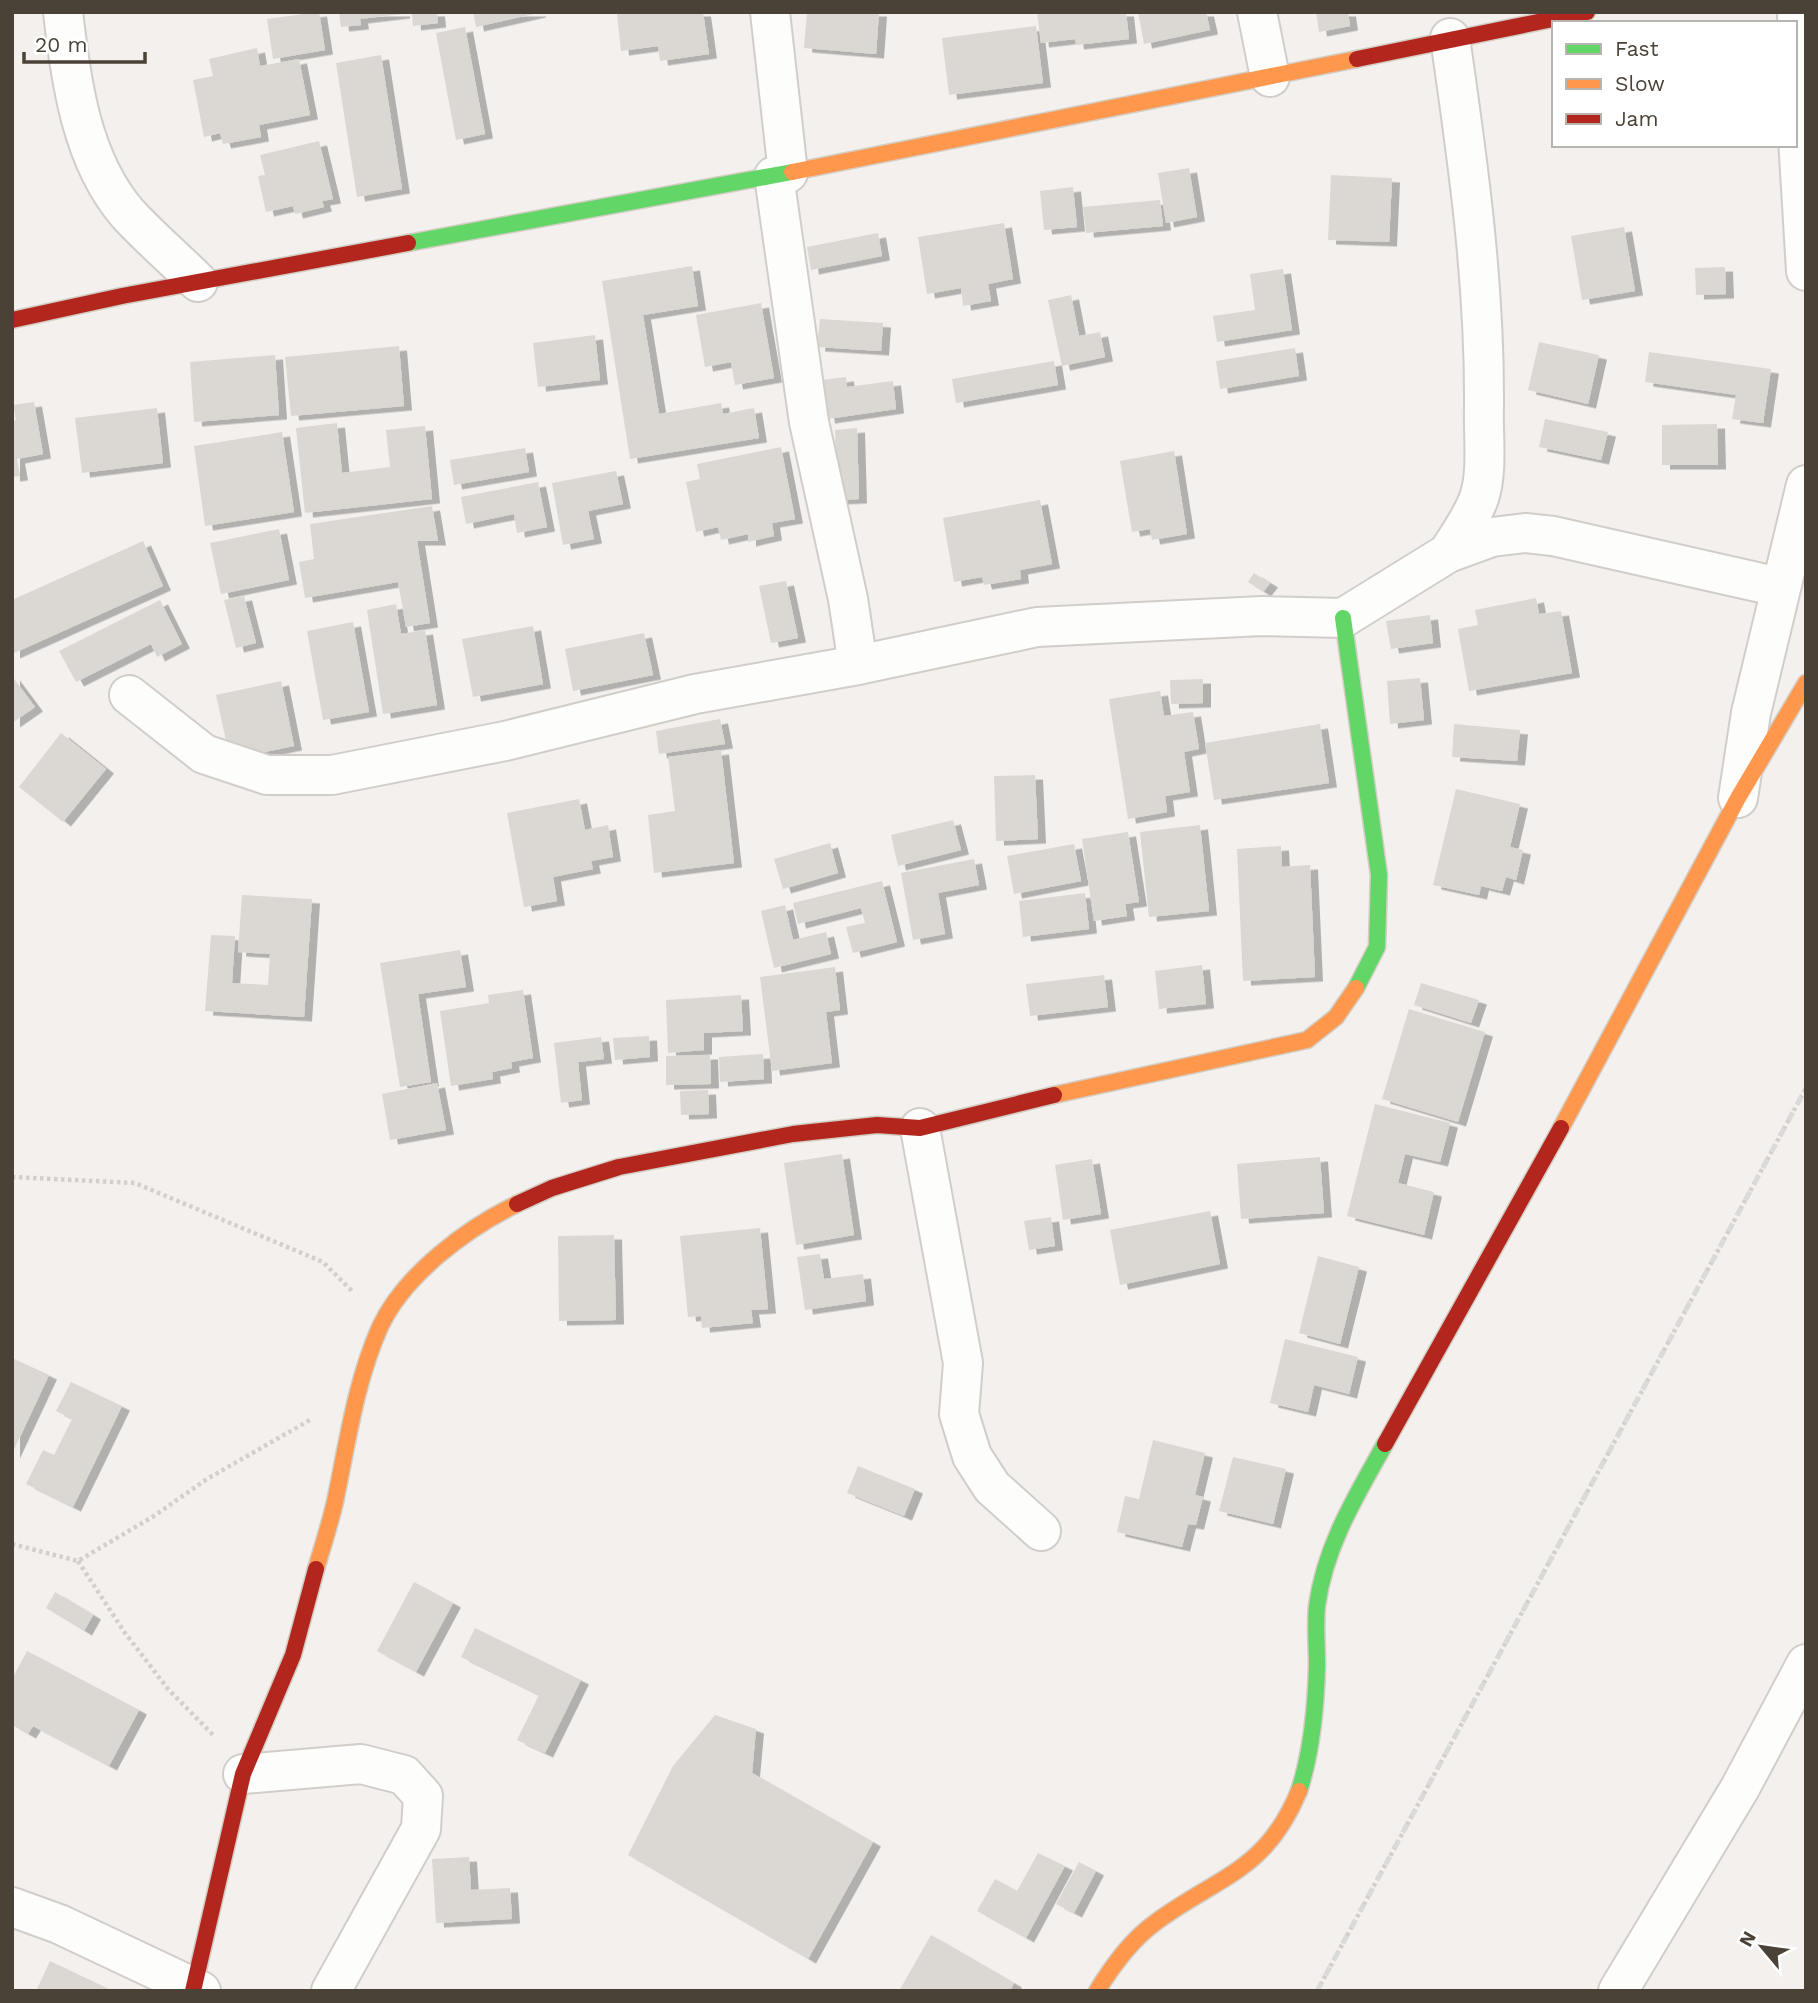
<svg xmlns="http://www.w3.org/2000/svg" width="1818" height="2003" font-family="'Work Sans',sans-serif">
<style>
.building{fill:#dbd8d3;filter:url(#shadow)}
.lines{fill:none;stroke-linecap:round;stroke-linejoin:round}
.street-casing{stroke:#d1ceca;stroke-width:42}
.fast-casing{stroke:#d3cdc3;stroke-width:19}
.slow-casing{stroke:#d3cdc3;stroke-width:19}
.jam-casing{stroke:#d3cdc3;stroke-width:19}
.path{stroke:#d3d0cb;stroke-width:4.5;stroke-dasharray:3.5 3.5;stroke-linecap:butt}
.street{stroke:#fdfdfc;stroke-width:38}
.fast{stroke:#63d668;stroke-width:16}
.slow{stroke:#ff974d;stroke-width:16}
.jam{stroke:#b3261e;stroke-width:16}
.rail{stroke:#dadad9;stroke-width:5;stroke-dasharray:9 9;stroke-linecap:butt}
</style>
<defs>
<filter id="shadow"><feDropShadow dx="8" dy="4.5" stdDeviation="0" flood-color="#0004"/></filter>
</defs>
<rect width="100%" height="100%" fill="#f3f0ed"/>
<g class="building">
<polygon points="319,12 325,50 273,59 267,19"/>
<polygon points="339,12 402,12 402,14 360,19 361,25 341,27"/>
<polygon points="412,12 437,12 438,23 413,26"/>
<polygon points="473,12 538,12 538,13 476,27"/>
<polygon points="625,12 703,12 709,54 660,61 658,46 621,51 617,14"/>
<polygon points="807,12 879,12 876,54 804,48"/>
<polygon points="1037,12 1126,12 1129,39 1076,45 1075,39 1041,43"/>
<polygon points="1138,12 1206,12 1210,30 1144,44"/>
<polygon points="1316,12 1348,12 1350,26 1319,32"/>
<polygon points="1036,26 1043,83 949,95 942,38"/>
<polygon points="465,27 485,134 456,140 436,33"/>
<polygon points="257,48 260,66 299,59 310,115 259,125 261,137 223,144 220,133 204,137 193,80 213,76 209,59"/>
<polygon points="381,55 402,189 357,197 336,63"/>
<polygon points="319,141 333,199 322,201 324,207 295,214 293,206 266,212 258,176 265,175 260,155"/>
<polygon points="1189,168 1197,217 1166,223 1158,173"/>
<polygon points="1331,175 1392,178 1389,242 1328,240"/>
<polygon points="1073,187 1077,227 1044,230 1040,191"/>
<polygon points="1160,200 1163,226 1086,233 1083,207"/>
<polygon points="1004,223 1013,279 988,284 991,301 963,306 961,288 927,294 918,237"/>
<polygon points="1624,227 1635,291 1582,300 1571,236"/>
<polygon points="878,233 882,256 811,270 807,247"/>
<polygon points="692,266 698,306 643,315 659,414 721,403 723,414 754,408 759,438 630,459 602,281"/>
<polygon points="1725,267 1726,294 1696,295 1695,268"/>
<polygon points="1283,269 1292,330 1217,342 1213,316 1255,310 1250,274"/>
<polygon points="1071,295 1079,336 1100,332 1105,357 1062,366 1048,300"/>
<polygon points="761,303 774,378 735,385 731,362 705,367 696,315"/>
<polygon points="820,319 883,323 881,351 817,347"/>
<polygon points="595,335 600,380 538,387 533,343"/>
<polygon points="1539,342 1599,355 1588,404 1528,390"/>
<polygon points="399,346 404,406 291,416 285,357"/>
<polygon points="1295,348 1299,376 1220,389 1216,361"/>
<polygon points="1649,352 1771,369 1763,423 1732,419 1736,395 1645,382"/>
<polygon points="275,355 279,415 194,422 190,362"/>
<polygon points="1054,361 1058,385 956,403 952,379"/>
<polygon points="846,377 847,387 893,381 896,409 827,419 821,380"/>
<polygon points="34,402 43,454 17,459 20,476 12,477 12,421 16,420 13,405"/>
<polygon points="157,408 163,463 82,473 75,418"/>
<polygon points="1545,419 1608,432 1601,460 1539,447"/>
<polygon points="337,423 342,473 390,467 386,430 425,426 432,499 305,513 296,428"/>
<polygon points="1717,424 1718,465 1662,465 1662,425"/>
<polygon points="857,428 859,499 837,500 835,430"/>
<polygon points="282,432 294,512 205,526 194,446"/>
<polygon points="781,447 795,519 772,523 774,536 748,542 748,534 721,540 718,527 696,532 686,482 700,479 697,464"/>
<polygon points="525,448 529,472 454,485 450,460"/>
<polygon points="1174,451 1187,534 1152,540 1150,529 1132,532 1120,461"/>
<polygon points="616,471 623,504 588,511 594,539 563,545 552,483"/>
<polygon points="538,482 547,527 517,533 514,514 466,524 461,497"/>
<polygon points="1040,500 1052,564 1020,570 1021,579 984,585 982,577 954,582 943,518"/>
<polygon points="432,506 438,541 417,541 430,623 406,627 398,582 305,598 299,562 314,559 310,524"/>
<polygon points="279,529 289,580 221,594 210,543"/>
<polygon points="143,541 163,586 12,654 12,600"/>
<polygon points="1254,573 1270,583 1263,592 1248,582"/>
<polygon points="786,581 798,638 771,643 759,586"/>
<polygon points="244,596 256,643 236,648 224,600"/>
<polygon points="1536,598 1539,614 1561,611 1572,673 1469,691 1458,629 1478,625 1475,610"/>
<polygon points="160,600 182,644 157,657 151,644 76,682 59,651"/>
<polygon points="396,604 401,634 425,630 437,705 383,714 367,610"/>
<polygon points="1430,615 1433,643 1391,649 1386,621"/>
<polygon points="353,622 369,712 323,720 307,631"/>
<polygon points="533,626 543,684 473,697 462,639"/>
<polygon points="644,633 653,675 573,691 565,649"/>
<polygon points="12,676 35,707 12,723"/>
<polygon points="1420,678 1424,720 1390,724 1387,681"/>
<polygon points="1203,679 1203,703 1171,704 1170,680"/>
<polygon points="281,681 294,746 230,759 216,695"/>
<polygon points="1160,691 1164,716 1193,712 1199,749 1184,752 1190,792 1165,796 1167,812 1128,819 1109,699"/>
<polygon points="720,719 725,744 659,754 656,731"/>
<polygon points="1320,724 1329,783 1214,800 1205,743"/>
<polygon points="1454,724 1520,730 1517,761 1452,757"/>
<polygon points="61,733 106,769 63,822 19,787"/>
<polygon points="721,750 734,863 654,873 648,815 675,811 668,757"/>
<polygon points="1035,775 1038,839 996,841 994,776"/>
<polygon points="1456,789 1520,804 1510,847 1523,850 1516,880 1506,877 1502,891 1481,886 1479,895 1433,885"/>
<polygon points="579,799 585,830 608,825 613,857 591,861 593,869 553,877 557,901 524,907 507,813"/>
<polygon points="953,820 961,850 898,866 891,835"/>
<polygon points="1200,825 1209,911 1149,917 1140,832"/>
<polygon points="1128,832 1139,902 1125,904 1127,916 1094,921 1082,839"/>
<polygon points="830,843 838,873 783,889 774,859"/>
<polygon points="1074,844 1081,881 1014,894 1007,856"/>
<polygon points="1281,846 1282,867 1310,865 1315,977 1243,981 1237,849"/>
<polygon points="974,859 979,885 938,893 945,934 913,940 901,873"/>
<polygon points="882,881 897,942 853,953 846,927 865,923 861,908 798,924 793,903"/>
<polygon points="1085,893 1089,929 1023,937 1019,901"/>
<polygon points="242,895 312,899 304,1017 205,1011 211,935 235,936 232,983 268,985 270,954 238,952"/>
<polygon points="785,905 793,940 826,932 831,954 774,968 761,911"/>
<polygon points="460,950 466,987 418,994 431,1082 400,1087 380,963"/>
<polygon points="1202,965 1206,1004 1159,1009 1155,971"/>
<polygon points="835,967 840,1010 826,1012 832,1063 772,1071 760,977"/>
<polygon points="1104,975 1108,1007 1030,1016 1026,984"/>
<polygon points="1421,983 1479,1000 1471,1023 1414,1005"/>
<polygon points="523,990 533,1058 511,1062 512,1068 492,1072 493,1079 451,1086 440,1011 489,1003 488,995"/>
<polygon points="741,995 743,1031 704,1033 704,1050 668,1053 666,1000"/>
<polygon points="1409,1009 1485,1032 1458,1122 1382,1099"/>
<polygon points="649,1036 650,1057 615,1060 613,1038"/>
<polygon points="601,1037 604,1059 578,1062 582,1100 561,1103 554,1043"/>
<polygon points="763,1054 764,1079 720,1082 719,1057"/>
<polygon points="710,1055 711,1084 666,1085 666,1056"/>
<polygon points="437,1083 446,1130 390,1140 382,1094"/>
<polygon points="708,1090 709,1114 681,1115 680,1091"/>
<polygon points="1375,1104 1450,1123 1440,1162 1405,1154 1398,1183 1434,1192 1424,1235 1347,1216"/>
<polygon points="842,1154 854,1235 796,1245 784,1163"/>
<polygon points="1320,1157 1324,1213 1241,1219 1237,1164"/>
<polygon points="1092,1159 1101,1214 1063,1220 1055,1165"/>
<polygon points="1210,1211 1220,1264 1120,1285 1110,1230"/>
<polygon points="1051,1217 1055,1246 1029,1250 1024,1221"/>
<polygon points="760,1228 768,1309 751,1310 753,1323 702,1328 701,1316 688,1317 680,1236"/>
<polygon points="614,1235 616,1320 559,1321 558,1236"/>
<polygon points="820,1254 824,1279 863,1274 866,1301 805,1310 797,1257"/>
<polygon points="1318,1256 1359,1267 1340,1344 1299,1333"/>
<polygon points="1285,1339 1358,1357 1349,1394 1314,1385 1308,1412 1270,1403"/>
<polygon points="12,1358 49,1375 12,1454"/>
<polygon points="71,1382 122,1406 73,1507 26,1484 43,1450 54,1455 72,1419 56,1411"/>
<polygon points="1153,1440 1205,1453 1195,1495 1203,1497 1196,1525 1188,1524 1182,1547 1117,1532 1125,1496 1139,1499"/>
<polygon points="1233,1457 1286,1469 1273,1524 1219,1511"/>
<polygon points="858,1466 915,1489 904,1516 847,1493"/>
<polygon points="414,1582 453,1603 416,1672 377,1651"/>
<polygon points="55,1592 93,1615 84,1631 46,1608"/>
<polygon points="475,1628 581,1680 545,1753 517,1740 539,1695 461,1657"/>
<polygon points="27,1651 139,1710 109,1766 33,1726 28,1734 12,1725 12,1679"/>
<polygon points="715,1715 756,1729 752,1773 873,1842 808,1959 628,1855 673,1766"/>
<polygon points="1038,1853 1065,1866 1026,1938 977,1911 995,1879 1017,1891"/>
<polygon points="469,1857 471,1890 510,1888 512,1919 436,1923 432,1859"/>
<polygon points="1079,1862 1096,1871 1074,1913 1056,1904"/>
<polygon points="931,1935 1014,1983 1010,1991 899,1991"/>
<polygon points="50,1961 113,1991 36,1991"/>
</g>
<g class="lines">
<defs>
<g id="street">
<path d="M63 12C71 81 81 160 128 214 150 238 175 259 198 282"/>
<polyline points="770,12 788,173"/>
<polyline points="1257,12 1270,77"/>
<polyline points="1797,12 1798,138 1806,271"/>
<path d="M1448 553C1459 535 1472 518 1479 498 1488 472 1483 435 1484 408 1485 283 1468 162 1450 38"/>
<polyline points="858,665 1037,627 1262,616 1343,618 1448,553 1492,537 1525,533 1553,536 1779,587"/>
<polyline points="129,695 204,754 267,775 332,775 505,741 695,694 858,665 848,599 809,422 774,176"/>
<polyline points="1738,798 1751,713 1806,485"/>
<polyline points="920,1128 963,1363 959,1414 972,1456 992,1487 1041,1531"/>
<polyline points="243,1774 361,1764 404,1775 423,1796 421,1829 331,1991"/>
<polyline points="12,1907 59,1924 201,1991"/>
<polyline points="1618,1991 1740,1788 1806,1664"/>
</g>
<g id="fast">
<polyline points="408,243 792,172"/>
<polyline points="1343,618 1379,875 1377,947 1356,988"/>
<path d="M1299 1791C1312 1751 1316 1707 1317 1665 1317 1645 1315 1626 1317 1606 1325 1546 1356 1496 1385 1444"/>
</g>
<g id="slow">
<polyline points="792,172 1357,59"/>
<polyline points="1054,1095 1307,1040 1336,1017 1356,988"/>
<polyline points="1561,1128 1738,798 1806,683"/>
<path d="M316 1569C323 1545 331 1521 336 1497 348 1439 356 1381 380 1327 404 1275 467 1228 517 1204"/>
<path d="M1097 1991C1113 1965 1131 1940 1156 1922 1219 1876 1266 1871 1299 1791"/>
</g>
<g id="jam">
<polyline points="1357,59 1587,12"/>
<polyline points="12,320 122,296 408,243"/>
<polyline points="517,1204 552,1188 619,1167 793,1134 877,1125 920,1128 1054,1095"/>
<polyline points="1385,1444 1561,1128"/>
<polyline points="193,1991 243,1774 293,1655 316,1569"/>
</g>
</defs>
<use href="#street" class="street-casing"/>
<use href="#fast" class="fast-casing"/>
<use href="#slow" class="slow-casing"/>
<use href="#jam" class="jam-casing"/>
<g class="path">
<polyline points="12,1177 135,1183 323,1262 354,1293"/>
<polyline points="12,1544 78,1561 154,1516 207,1479 310,1420"/>
<polyline points="78,1561 125,1633 168,1689 215,1737"/>
<polyline points="1317,1991 1806,1088"/>
</g>
<use href="#street" class="street"/>
<use href="#fast" class="fast"/>
<use href="#slow" class="slow"/>
<use href="#jam" class="jam"/>
<polyline class="rail" points="1317,1991 1806,1088"/>
</g>
<rect width="1818" height="2003" fill="none" stroke="#4b4237" stroke-width="28"/>
<rect x="1552" y="21" width="245" height="126" fill="#ffffff" stroke="#b7b3af" stroke-width="2"/>
<rect x="1566" y="44" width="35" height="10" fill="#63d668" stroke="#b7b3af" stroke-width="2"/>
<text x="1615" y="56" font-size="21" fill="#4b4237">Fast</text>
<rect x="1566" y="79" width="35" height="10" fill="#ff974d" stroke="#b7b3af" stroke-width="2"/>
<text x="1615" y="91" font-size="21" fill="#4b4237">Slow</text>
<rect x="1566" y="114" width="35" height="10" fill="#b3261e" stroke="#b7b3af" stroke-width="2"/>
<text x="1615" y="126" font-size="21" fill="#4b4237">Jam</text>
<g transform="translate(1762 1947) rotate(299)" stroke="#ffffff" stroke-width="5" paint-order="stroke">
<path d="M0-5L12 26L0 18L-12 26Z" fill="#4b4237"/>
<text y="-10" font-size="19" font-weight="bold" text-anchor="middle" fill="#4b4237">N</text>
</g>
<path d="M24 52v10h121v-10" fill="none" stroke="#4b4237" stroke-width="3.5"/>
<text x="35" y="52" font-size="21" fill="#4b4237" stroke="#ffffff" stroke-width="5" paint-order="stroke">20 m</text>
</svg>
